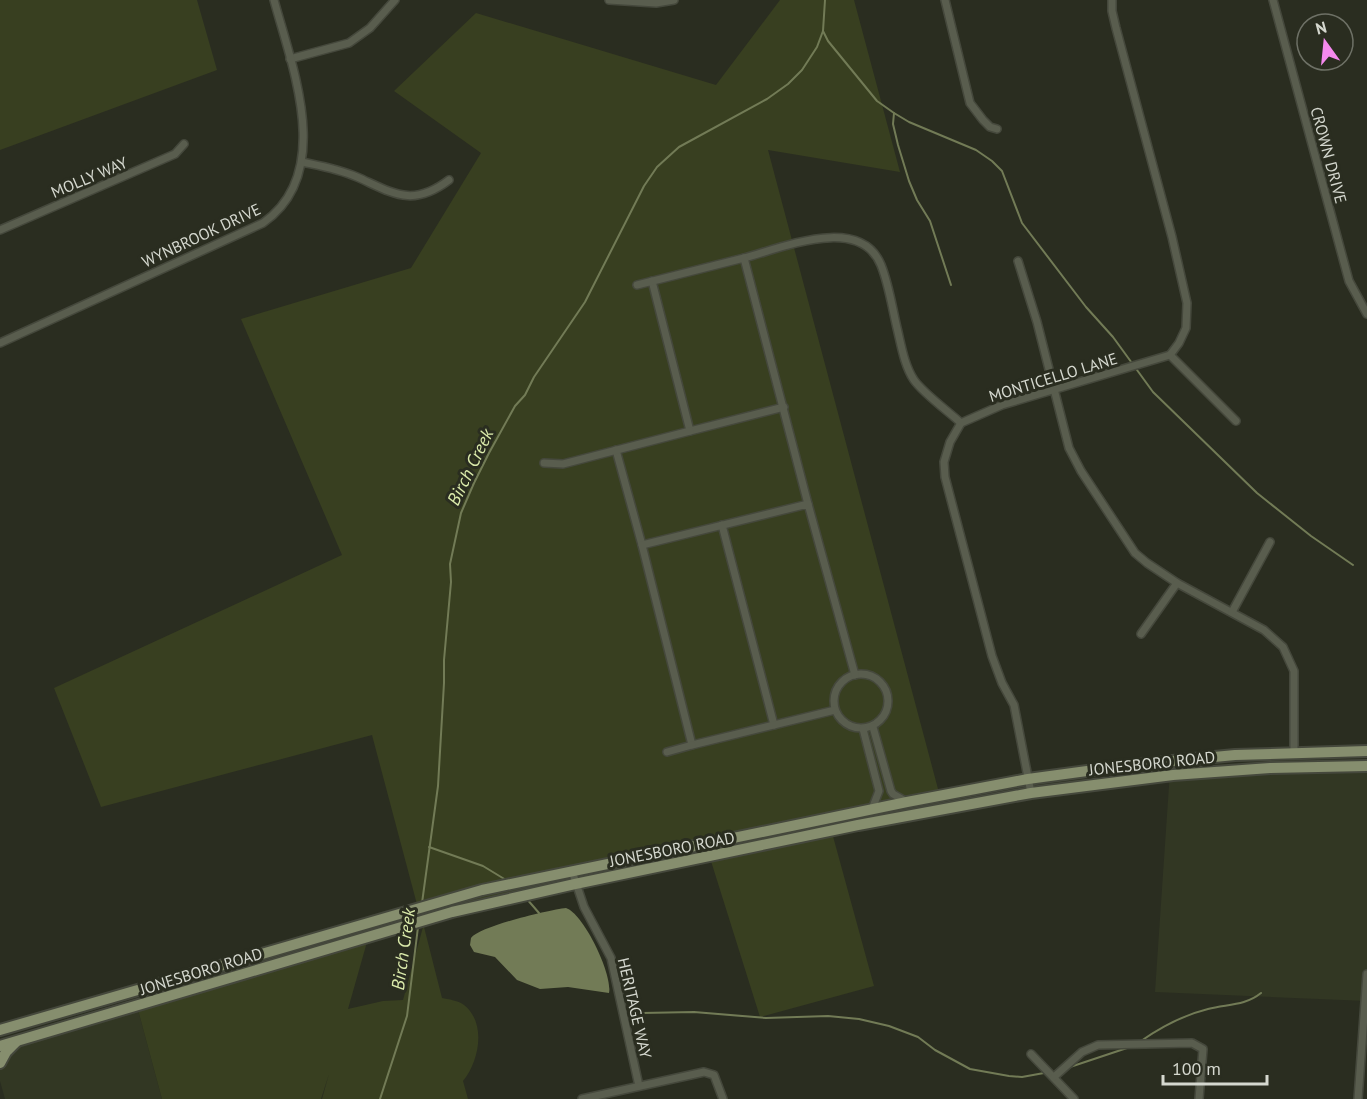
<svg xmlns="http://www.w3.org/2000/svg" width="1367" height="1099" font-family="'PT Sans',sans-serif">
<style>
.built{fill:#323723}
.green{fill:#383f20}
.water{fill:#727b56}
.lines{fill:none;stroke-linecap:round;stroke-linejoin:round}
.stream{stroke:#727b56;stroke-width:2}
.street-casing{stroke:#45483c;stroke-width:10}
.primary-casing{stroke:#45483c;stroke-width:14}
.street{stroke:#595d4e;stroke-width:7}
.primary{stroke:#868e6e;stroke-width:10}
.labels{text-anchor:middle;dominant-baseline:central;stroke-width:6;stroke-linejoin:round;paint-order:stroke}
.street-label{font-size:16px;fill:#d5d8cf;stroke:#2a2d20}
.water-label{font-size:18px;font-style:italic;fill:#dbebab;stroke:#2a2d20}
</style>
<rect width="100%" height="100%" fill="#2a2d20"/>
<g class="built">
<polygon points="1367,761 1367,1001 1155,992 1170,771"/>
<polygon points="137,1006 162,1099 5,1099 0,1081 0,1045"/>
</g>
<g class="green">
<polygon points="0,0 197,0 217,70 0,150"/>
<path d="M780 0H854L900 172 768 150 942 804 831 829 874 986 760 1017 705 842 424 927 442 998C448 999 459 1001 464 1005 487 1023 479 1062 463 1081L468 1099H322L329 1074 321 1099H162L137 1006 367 942 348 1009 383 1001 403 1000 423 927 372 735 101 807 54 688 342 555 241 319 411 268 481 153 394 91 476 13 716 85Z"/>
</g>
<path class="water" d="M566 908C584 914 613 975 609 993L568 987 540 989 517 980 495 957 474 952 470 945 471 938C480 926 549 910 566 908Z"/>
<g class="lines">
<g class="stream">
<polyline points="823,31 828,41 877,101 894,113 909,122 976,150 992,161 1002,171 1022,223 1086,307 1113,337 1153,392 1257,493 1311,536 1353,565"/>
<polyline points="894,113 893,124 898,145 909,181 917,200 930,221 951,285"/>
<polyline points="429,847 483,866 506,880"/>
<polyline points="526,898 539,913"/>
<polyline points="422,903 438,786 444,683 444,660 451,582 450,564 461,513 474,483 489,453 515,406 525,395 534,377 585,302 644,186 657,167 679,147 767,99 788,84 802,70 817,47 823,31 825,0"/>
<polyline points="632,1011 642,1013 694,1012 766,1018 828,1016 859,1019 889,1026 918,1037 935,1050 970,1069 1009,1076 1022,1077 1044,1073"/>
<path d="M1141 1041C1161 1027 1184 1015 1208 1009 1227 1004 1245 1006 1261 993"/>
<polyline points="1070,1067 1130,1047"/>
<polyline points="380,1099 407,1016 418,927"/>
</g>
<defs>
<g id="street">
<polyline points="609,0 656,3 674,0"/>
<polyline points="945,0 970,103 983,120 990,127 997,129"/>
<polyline points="1273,0 1349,281 1367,314"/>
<polyline points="290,59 349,43 370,28 395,0"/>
<path d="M302 162C321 166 339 169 357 177 393 193 412 208 449 180"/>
<polyline points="0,230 175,154 184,144"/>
<path d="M744 258C782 248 860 214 881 265 889 285 892 307 897 328 901 344 904 365 914 380 923 393 949 412 961 423"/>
<polyline points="1018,261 1037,322 1069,448 1081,471 1135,553 1147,563 1177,583 1264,630 1283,647 1294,671 1294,753"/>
<polyline points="652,281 690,431 784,407"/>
<polyline points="637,285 744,258 808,504"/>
<path d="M0 343 263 223C335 173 292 67 274 0"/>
<polyline points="1170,355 1236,421"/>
<polyline points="616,450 642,545"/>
<polyline points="544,463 563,464 690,431"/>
<polyline points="722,525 774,725"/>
<polyline points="1232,612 1270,542"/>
<polyline points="1141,634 1177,583"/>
<circle cx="861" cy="701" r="27"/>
<polyline points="835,710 692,745 642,545 808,504 855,675"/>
<polyline points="873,727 891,791 893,794 907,802"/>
<polyline points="863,729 879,791 872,809"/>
<polyline points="667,752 692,745"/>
<polyline points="1031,793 1014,705 1002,683 992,656 945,477 944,462 950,442 961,423 1002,405 1170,355 1179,343 1186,328 1187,303 1172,237 1116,28 1112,11 1112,0"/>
<polyline points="572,871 584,907 611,958 639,1086"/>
<polyline points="1031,1054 1074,1099"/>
<polyline points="1054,1077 1082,1052 1098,1045 1192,1043 1203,1049 1199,1099"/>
<polyline points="582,1099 704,1072 714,1075 723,1099"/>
<polyline points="1358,1099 1367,974"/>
</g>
<g id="primary">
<polyline points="0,1030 482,890 907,802 1028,779 1131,765 1235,755 1367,751"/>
<polyline points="0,1046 452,912 575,884 858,825 1031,793 1173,775 1270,768 1367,766"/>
<polyline points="0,1063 6,1052 16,1042"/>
</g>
</defs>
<use href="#street" class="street-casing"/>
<use href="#primary" class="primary-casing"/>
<use href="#street" class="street"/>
<use href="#primary" class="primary"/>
</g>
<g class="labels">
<g class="street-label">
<text transform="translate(1329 155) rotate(75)">CROWN DRIVE</text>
<text transform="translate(89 177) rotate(-23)">MOLLY WAY</text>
<text transform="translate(201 235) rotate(-25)">WYNBROOK DRIVE</text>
<text transform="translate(1053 377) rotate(-17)">MONTICELLO LANE</text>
<text transform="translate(1152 763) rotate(-6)">JONESBORO ROAD</text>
<text transform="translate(672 849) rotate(-11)">JONESBORO ROAD</text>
<text transform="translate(201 971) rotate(-17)">JONESBORO ROAD</text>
<text transform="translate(635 1008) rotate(77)">HERITAGE WAY</text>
</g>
<g class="water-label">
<text transform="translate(470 467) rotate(-64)">Birch Creek</text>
<text transform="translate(403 949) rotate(-82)">Birch Creek</text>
</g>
</g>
<g transform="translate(1325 42) rotate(345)"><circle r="28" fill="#2a2d20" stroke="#6e7166" stroke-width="1.5"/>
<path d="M0-4.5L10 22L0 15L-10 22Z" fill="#f589ee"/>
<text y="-9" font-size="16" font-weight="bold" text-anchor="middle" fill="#d5d8cf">N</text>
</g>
<path d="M1163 1075v9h104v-9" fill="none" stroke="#d5d8cf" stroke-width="3"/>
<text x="1172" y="1075" font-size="18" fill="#d5d8cf" stroke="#2a2d20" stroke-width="4.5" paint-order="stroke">100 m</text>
</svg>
